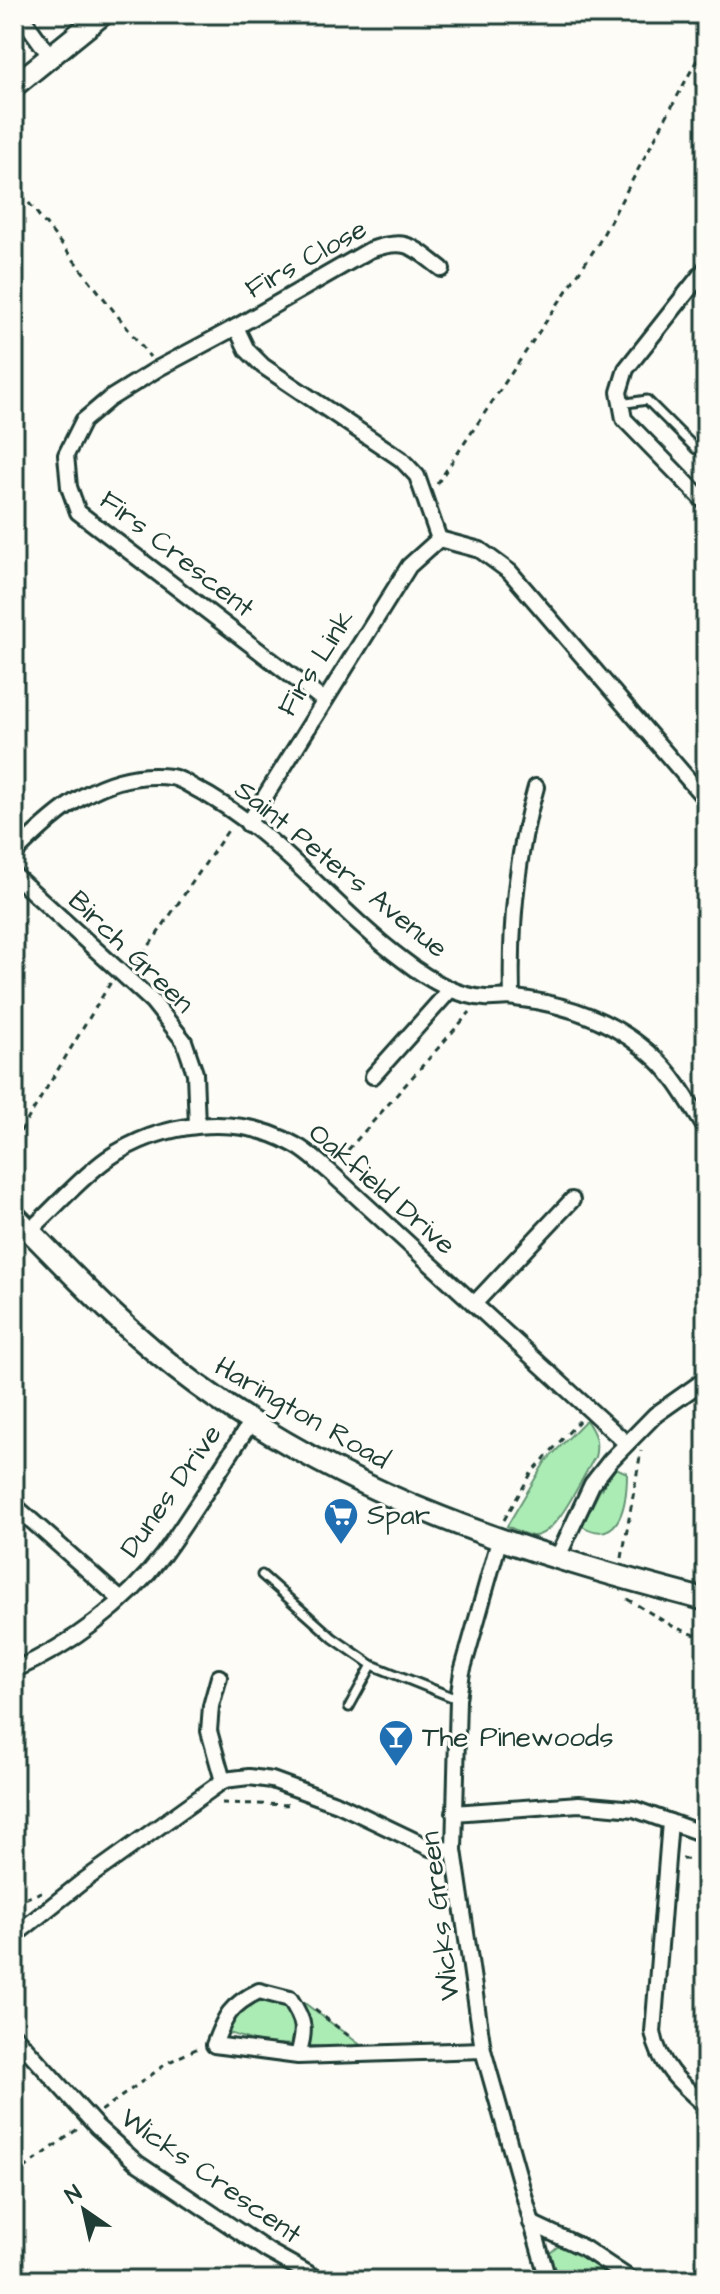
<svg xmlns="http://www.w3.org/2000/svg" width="720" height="2294" font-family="'Architects Daughter',sans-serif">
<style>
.green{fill:#abecb5;stroke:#659474;stroke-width:2}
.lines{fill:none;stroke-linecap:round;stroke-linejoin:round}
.lane-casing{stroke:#1f3d34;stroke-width:13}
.street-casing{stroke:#1f3d34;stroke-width:20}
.secondary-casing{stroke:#1f3d34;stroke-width:26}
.path{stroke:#1f3d34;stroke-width:3;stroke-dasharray:6 6;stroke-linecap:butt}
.lane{stroke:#fdfcf7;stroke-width:7}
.street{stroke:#fdfcf7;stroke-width:14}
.secondary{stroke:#fdfcf7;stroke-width:20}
.labels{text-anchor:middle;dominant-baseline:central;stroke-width:6;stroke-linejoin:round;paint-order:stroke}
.street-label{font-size:28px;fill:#1f3d34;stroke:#fdfcf7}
.poi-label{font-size:28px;fill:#1f3d34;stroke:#fdfcf7;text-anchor:start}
</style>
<rect width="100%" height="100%" fill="#fdfcf7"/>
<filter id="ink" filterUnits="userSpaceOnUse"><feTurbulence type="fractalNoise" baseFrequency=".0125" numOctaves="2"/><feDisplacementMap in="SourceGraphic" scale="16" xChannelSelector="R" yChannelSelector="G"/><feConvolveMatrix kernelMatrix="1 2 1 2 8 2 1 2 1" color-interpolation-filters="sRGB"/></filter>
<g filter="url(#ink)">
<g class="green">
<path d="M586 1420C594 1432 599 1441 595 1457 582 1476 557 1538 532 1536 524 1535 514 1529 507 1526L545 1462Z"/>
<path d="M616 1468 627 1473C627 1501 621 1548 582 1526L599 1492Z"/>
<path d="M290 1999 303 2002 366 2049 260 2043 229 2033C240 1997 257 2001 290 1999Z"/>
<polygon points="557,2247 566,2247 619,2280 558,2280 550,2253"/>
</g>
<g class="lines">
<defs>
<g id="lane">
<polyline points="620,404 647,400 696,449"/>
<polyline points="262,1575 333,1638 372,1665 457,1699"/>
<polyline points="349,1707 372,1665"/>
</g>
<g id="street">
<polyline points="20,14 50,56"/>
<polyline points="706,268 626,369 619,392 624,419 706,503"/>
<path d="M236 327 370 250C408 237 413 247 442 269"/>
<polyline points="439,539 480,550 510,572 706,800"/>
<polyline points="323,700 78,512 69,487 66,455 83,421 109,399 159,368 236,327 247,350 263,366 401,459 417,476 439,539"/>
<polyline points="248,824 409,566 439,539"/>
<path d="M14 854C57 810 104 769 171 777 179 778 186 783 193 787 274 828 331 906 403 960 426 978 455 996 485 998 495 999 505 996 515 998 568 1004 618 1022 657 1060 676 1078 691 1106 706 1129"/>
<polyline points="14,875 152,1001 184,1041 195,1073 197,1125"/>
<path d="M512 997C510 926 516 856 536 787"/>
<polyline points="373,1076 450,990"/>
<path d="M29 1231C55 1208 79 1179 107 1159 160 1122 237 1112 295 1145 307 1151 318 1162 329 1171L626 1443"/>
<polyline points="474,1304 572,1200"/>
<polyline points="14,1505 120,1599"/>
<polyline points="499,1541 462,1672 458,1699 454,1850 483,2050 548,2280"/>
<polyline points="557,1559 592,1484 610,1461 655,1415 706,1379"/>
<path d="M14 1670C71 1645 125 1605 163 1555 194 1512 222 1466 251 1422"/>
<polyline points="219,1677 211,1706 209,1731 223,1781"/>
<polyline points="454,1813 579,1804 634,1809 706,1835"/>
<path d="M670 1822 653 2032C659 2066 681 2084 706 2106"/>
<polyline points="14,1936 82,1882 224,1780 249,1777 272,1780 338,1804 430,1848 454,1850"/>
<polyline points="14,2035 97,2127 137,2163 268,2251 320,2280"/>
<path d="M298 2056C305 2029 306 2023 290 1999L259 1991C230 2005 225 2016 214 2045L298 2056 483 2050"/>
<polyline points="531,2223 584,2248 632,2280"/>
</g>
<g id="secondary">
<polyline points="14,86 103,14"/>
<path d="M14 1215C72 1274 129 1335 196 1384 353 1499 521 1552 706 1600"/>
</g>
</defs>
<use href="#lane" class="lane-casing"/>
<use href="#street" class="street-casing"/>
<use href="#secondary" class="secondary-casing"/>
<g class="path">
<polyline points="14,184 150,357"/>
<polyline points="437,484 598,244 706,43"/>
<polyline points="136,965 229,829"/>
<polyline points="14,1142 111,982"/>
<polyline points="340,1159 470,1012"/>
<polyline points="504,1520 532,1472 579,1421"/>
<polyline points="622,1558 641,1451"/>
<polyline points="627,1599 674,1627 706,1639"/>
<polyline points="222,1803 294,1805"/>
<polyline points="682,1859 706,1860"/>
<polyline points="14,1903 44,1891"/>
<polyline points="315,2010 353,2039"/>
<polyline points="101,2111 169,2062 198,2048"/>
<polyline points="14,2176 79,2128"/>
</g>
<use href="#lane" class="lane"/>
<use href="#street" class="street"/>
<use href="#secondary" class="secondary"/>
</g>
</g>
<defs>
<symbol id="supermarket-pin" viewBox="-11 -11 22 30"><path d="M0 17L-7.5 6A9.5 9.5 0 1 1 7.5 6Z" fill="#1f6fb2" stroke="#fdfcf7"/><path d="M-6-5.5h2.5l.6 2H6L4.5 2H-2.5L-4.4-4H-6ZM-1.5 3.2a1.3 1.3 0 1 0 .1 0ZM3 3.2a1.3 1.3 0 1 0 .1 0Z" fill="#fff"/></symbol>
<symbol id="bar-pin" viewBox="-11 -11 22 30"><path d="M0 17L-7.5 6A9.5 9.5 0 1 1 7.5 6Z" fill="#1f6fb2" stroke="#fdfcf7"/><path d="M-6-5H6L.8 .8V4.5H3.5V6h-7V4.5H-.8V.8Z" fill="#fff"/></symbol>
</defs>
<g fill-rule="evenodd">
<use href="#supermarket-pin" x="321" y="1495" width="40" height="54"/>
<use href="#bar-pin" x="376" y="1717" width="40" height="54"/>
</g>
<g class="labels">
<g class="street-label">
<text transform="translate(306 259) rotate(-29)">Firs Close</text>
<text transform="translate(177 554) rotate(38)">Firs Crescent</text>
<text transform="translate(316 663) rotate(-58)">Firs Link</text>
<text transform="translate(341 869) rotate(39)">Saint Peters Avenue</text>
<text transform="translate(131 952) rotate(44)">Birch Green</text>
<text transform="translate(382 1189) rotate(41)">Oakfield Drive</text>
<text transform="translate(302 1413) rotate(30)">Harington Road</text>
<text transform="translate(171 1491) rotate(-55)">Dunes Drive</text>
<text transform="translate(440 1916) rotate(-97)">Wicks Green</text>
<text transform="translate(211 2176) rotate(35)">Wicks Crescent</text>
</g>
<g class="poi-label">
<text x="367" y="1515">Spar</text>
<text x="422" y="1737">The Pinewoods</text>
</g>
</g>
<rect width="720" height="2294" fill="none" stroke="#fdfcf7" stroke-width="48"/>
<rect x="24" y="24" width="672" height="2246" fill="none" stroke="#1f3d34" stroke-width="3" filter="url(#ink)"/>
<g transform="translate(84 2210) rotate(326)" stroke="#fdfcf7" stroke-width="6" paint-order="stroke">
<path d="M0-6L14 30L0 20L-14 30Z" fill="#1f3d34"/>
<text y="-12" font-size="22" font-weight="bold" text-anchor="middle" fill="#1f3d34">N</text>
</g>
</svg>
